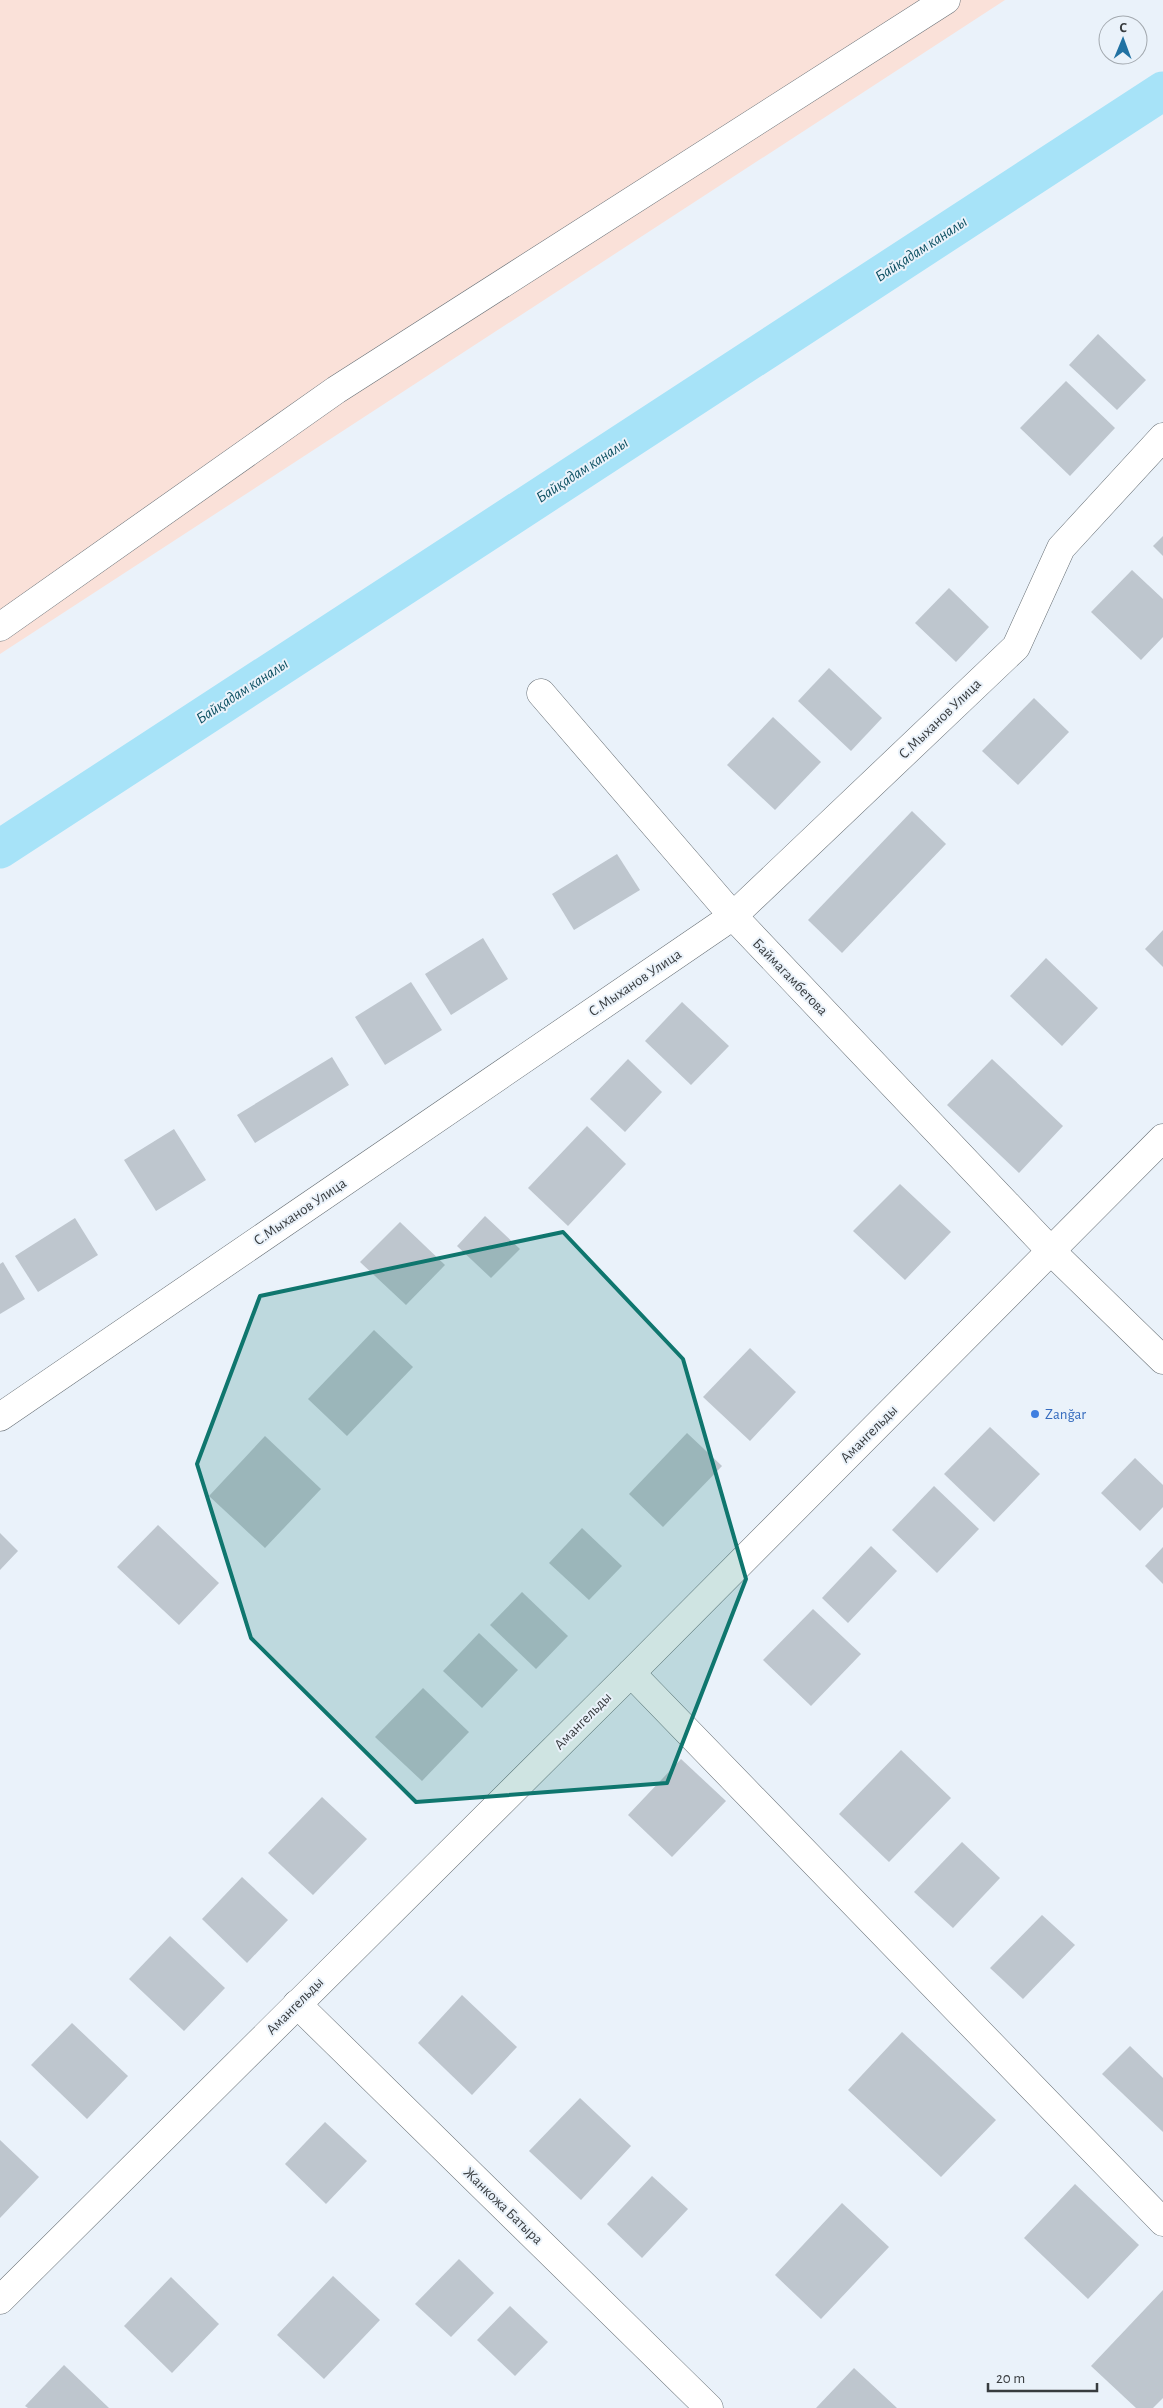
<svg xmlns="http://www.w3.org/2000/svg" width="1163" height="2408" font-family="'Alegreya Sans',sans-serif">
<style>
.industrial{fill:#fae1d9}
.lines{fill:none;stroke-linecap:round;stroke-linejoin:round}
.canal{stroke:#a7e3f8;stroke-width:39}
.building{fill:#bec6ce}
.minor-casing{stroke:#676f75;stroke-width:29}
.minor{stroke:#fff;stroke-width:28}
.marked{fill:#0f766e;fill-opacity:0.2;stroke:#0f766e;stroke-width:4;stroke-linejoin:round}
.shop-dot{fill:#3f7fe0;stroke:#eaf2fa;stroke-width:2}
.labels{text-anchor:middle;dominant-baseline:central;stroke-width:4;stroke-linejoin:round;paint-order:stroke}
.street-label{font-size:15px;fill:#383c3f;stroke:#eaf2fa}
.shop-label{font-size:15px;fill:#366cbe;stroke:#eaf2fa;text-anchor:start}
.water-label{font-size:16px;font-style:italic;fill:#0a4e60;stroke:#eaf2fa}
</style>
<rect width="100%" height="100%" fill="#eaf2fa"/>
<polygon class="industrial" points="0,0 1005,0 0,654"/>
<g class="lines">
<polyline class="canal" points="0,849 1163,91"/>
</g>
<g class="building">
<polygon points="1098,334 1146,380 1117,410 1069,365"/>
<polygon points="1066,381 1115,428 1070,476 1020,428"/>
<polygon points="1163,536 1163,556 1153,546"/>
<polygon points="1132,570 1163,599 1163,637 1141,660 1091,612"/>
<polygon points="949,588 989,627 956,662 915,623"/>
<polygon points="829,668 882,718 851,751 798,701"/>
<polygon points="1034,698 1069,732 1018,785 982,751"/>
<polygon points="773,717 821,762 775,810 727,765"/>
<polygon points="912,811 946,844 842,953 808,920"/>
<polygon points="617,854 640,890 574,930 552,894"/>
<polygon points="1163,930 1163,967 1145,949"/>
<polygon points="483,938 508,979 451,1015 425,974"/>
<polygon points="1046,958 1098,1008 1062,1046 1010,996"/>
<polygon points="411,982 442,1030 385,1065 355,1017"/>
<polygon points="682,1002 729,1046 691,1085 645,1041"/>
<polygon points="332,1057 349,1085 255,1143 237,1115"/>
<polygon points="628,1059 662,1092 625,1132 590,1099"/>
<polygon points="992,1059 1063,1126 1019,1173 947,1105"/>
<polygon points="587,1126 626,1164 568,1226 528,1188"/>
<polygon points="174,1129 206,1180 156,1211 124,1160"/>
<polygon points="900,1184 951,1232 905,1280 853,1231"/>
<polygon points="485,1216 520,1249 491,1278 457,1246"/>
<polygon points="75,1218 98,1255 38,1292 15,1256"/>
<polygon points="400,1222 445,1265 406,1305 360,1262"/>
<polygon points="3,1262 25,1299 0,1314 0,1264"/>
<polygon points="374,1330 413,1367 347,1436 308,1399"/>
<polygon points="750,1348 796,1392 750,1441 703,1397"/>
<polygon points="990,1427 1040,1474 994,1522 944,1474"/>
<polygon points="687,1433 722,1466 663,1527 629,1494"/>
<polygon points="265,1436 321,1489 265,1548 209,1496"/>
<polygon points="1135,1458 1163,1485 1163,1507 1140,1531 1101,1493"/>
<polygon points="934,1486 979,1529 937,1573 892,1530"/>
<polygon points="158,1525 219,1583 179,1625 117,1567"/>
<polygon points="582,1528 622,1566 589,1600 549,1563"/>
<polygon points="0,1533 18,1551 0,1570"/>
<polygon points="871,1546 897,1571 848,1623 822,1598"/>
<polygon points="1163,1547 1163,1584 1145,1566"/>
<polygon points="522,1592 568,1636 536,1669 490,1625"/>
<polygon points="813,1609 861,1654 811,1706 763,1660"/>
<polygon points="479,1633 518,1670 482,1708 443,1671"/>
<polygon points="423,1688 469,1732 422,1781 375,1737"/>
<polygon points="901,1750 951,1798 889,1862 839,1814"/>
<polygon points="681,1759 726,1801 672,1857 628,1815"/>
<polygon points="322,1797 367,1839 313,1895 268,1853"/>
<polygon points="962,1842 1000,1878 953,1928 914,1892"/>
<polygon points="242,1877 288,1920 247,1963 202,1919"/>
<polygon points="1042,1915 1075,1945 1023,1999 990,1968"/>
<polygon points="170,1936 225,1988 184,2031 129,1979"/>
<polygon points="462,1995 517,2047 472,2095 418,2043"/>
<polygon points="72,2023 128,2076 87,2119 31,2065"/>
<polygon points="902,2032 996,2120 941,2177 848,2090"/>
<polygon points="1130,2046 1163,2078 1163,2132 1102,2074"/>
<polygon points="580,2098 631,2146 581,2200 529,2151"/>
<polygon points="325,2122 367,2161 326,2204 285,2164"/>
<polygon points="0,2140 39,2177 0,2218"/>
<polygon points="652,2176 688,2209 642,2258 607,2224"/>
<polygon points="1075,2184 1139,2245 1088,2299 1024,2238"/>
<polygon points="842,2203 889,2247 821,2319 775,2275"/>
<polygon points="459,2259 494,2293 451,2337 415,2304"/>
<polygon points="333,2276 380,2320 324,2379 277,2335"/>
<polygon points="171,2277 219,2324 172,2373 124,2326"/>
<polygon points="1163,2290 1163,2398 1153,2408 1136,2408 1091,2366"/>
<polygon points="510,2306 548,2342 515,2376 477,2340"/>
<polygon points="64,2365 109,2408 28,2408 25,2406"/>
<polygon points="854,2368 897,2408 816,2408"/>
</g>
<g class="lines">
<defs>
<g id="minor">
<polyline points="0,627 336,390 946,0"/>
<polyline points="541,693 733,916 1051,1251 1163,1360"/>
<polyline points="0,1417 733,916 1016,647 1061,548 1163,437"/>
<polyline points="631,1673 1163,2222"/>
<polyline points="297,2004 709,2408"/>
<polyline points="0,2300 631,1673 1163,1138"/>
</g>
</defs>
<use href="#minor" class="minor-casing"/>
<use href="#minor" class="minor"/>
</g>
<path class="marked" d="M563 1232 683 1359 746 1579 667 1783 416 1802 251 1638 197 1464 260 1296Z"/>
<circle class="shop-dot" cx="1035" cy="1414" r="5"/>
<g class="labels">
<g class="street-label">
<text transform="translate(940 719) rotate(-44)">С.Мыханов Улица</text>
<text transform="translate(790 977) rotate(46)">Баймагамбетова</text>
<text transform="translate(635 983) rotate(-34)">С.Мыханов Улица</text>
<text transform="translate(300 1212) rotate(-34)">С.Мыханов Улица</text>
<text transform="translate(869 1434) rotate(-45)">Амангельды</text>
<text transform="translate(583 1721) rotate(-45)">Амангельды</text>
<text transform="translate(295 2006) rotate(-45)">Амангельды</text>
<text transform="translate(503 2206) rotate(44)">Жанкожа Батыра</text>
</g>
<g class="shop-label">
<text x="1045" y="1414">Zanğar</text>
</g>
<g class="water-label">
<text transform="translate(921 249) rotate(-33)">Байқадам каналы</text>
<text transform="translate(582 470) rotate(-33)">Байқадам каналы</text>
<text transform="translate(242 691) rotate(-33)">Байқадам каналы</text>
</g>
</g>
<g transform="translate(1123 40) rotate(1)"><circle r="24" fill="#eaf2fa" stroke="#a3a9af"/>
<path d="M0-4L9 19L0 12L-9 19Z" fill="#2172a3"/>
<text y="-8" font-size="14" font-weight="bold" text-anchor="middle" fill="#383c3f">С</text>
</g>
<path d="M988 2383v8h109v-8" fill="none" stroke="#383c3f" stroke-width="2.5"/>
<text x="996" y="2383" font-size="15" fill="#383c3f" stroke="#eaf2fa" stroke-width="4" paint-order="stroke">20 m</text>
</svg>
